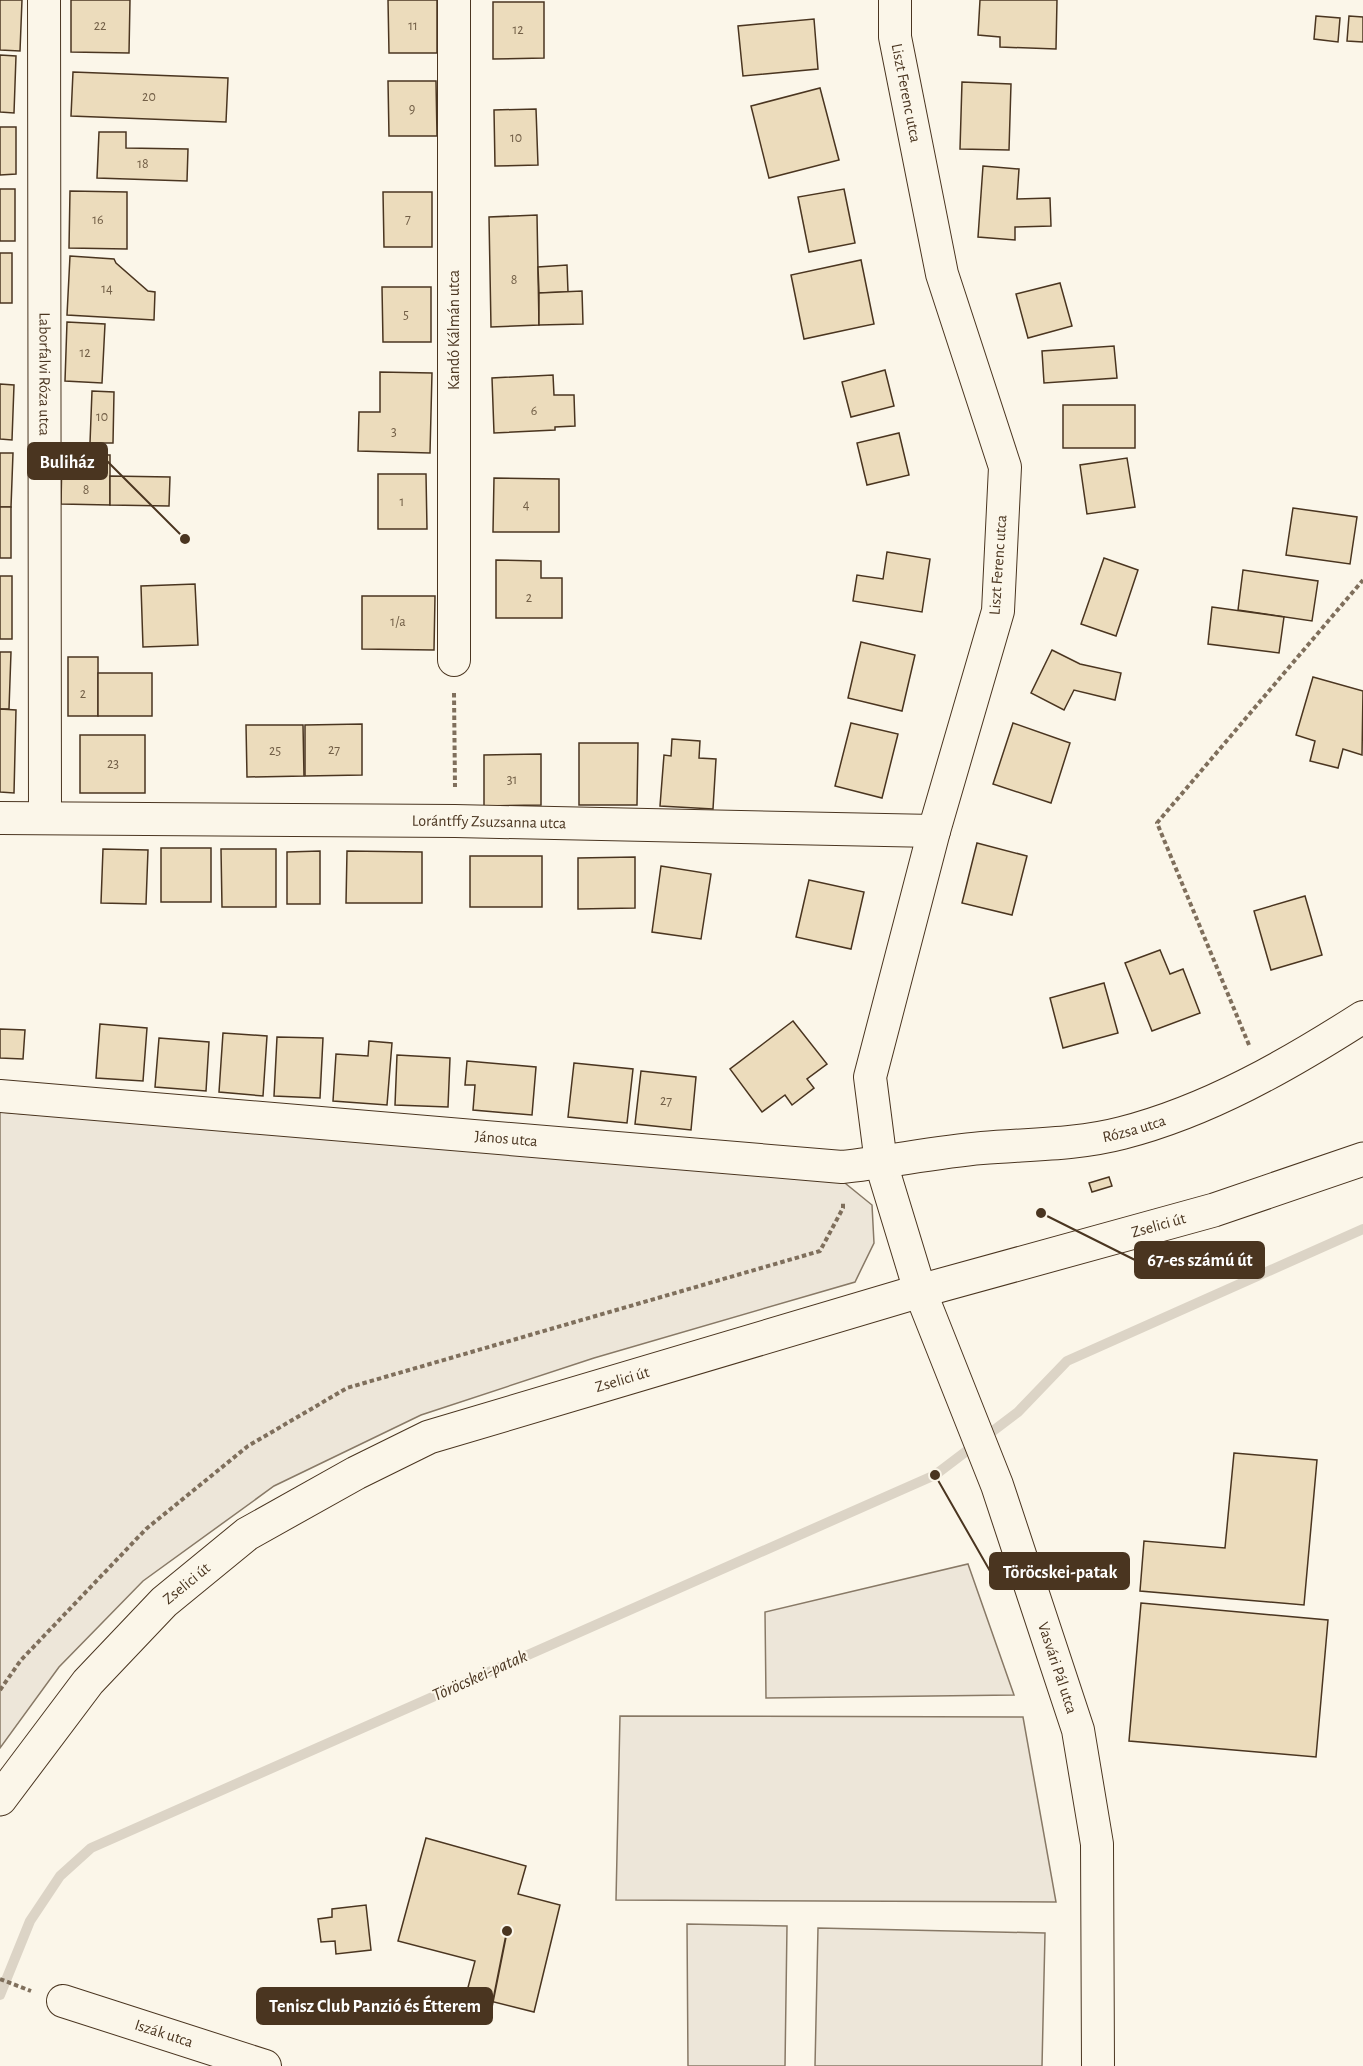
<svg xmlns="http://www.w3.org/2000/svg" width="1363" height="2066" font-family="'Alegreya Sans',sans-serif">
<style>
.green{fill:#ede6d9;stroke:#887966;stroke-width:1.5}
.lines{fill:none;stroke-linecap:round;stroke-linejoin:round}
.stream{stroke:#dcd4c6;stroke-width:10}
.building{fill:#ecdcbc;stroke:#4a3520;stroke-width:1.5}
.street-casing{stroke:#4a3520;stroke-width:34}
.primary-casing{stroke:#4a3520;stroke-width:35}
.path{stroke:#7f6f5c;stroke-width:4;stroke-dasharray:4.5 3;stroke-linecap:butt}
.street{stroke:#fbf6e9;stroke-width:32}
.primary{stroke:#fbf6e9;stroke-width:33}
.labels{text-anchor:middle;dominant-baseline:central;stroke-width:4.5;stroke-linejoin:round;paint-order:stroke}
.number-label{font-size:14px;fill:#725f47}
.street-label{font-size:16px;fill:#4a3520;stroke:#fbf6e9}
.water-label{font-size:18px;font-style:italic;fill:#4a3520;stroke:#fbf6e9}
.leader{fill:none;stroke:#4a3520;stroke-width:2}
.callout-dot{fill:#4a3520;stroke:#fbf6e9;stroke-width:2}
.callout{fill:#4a3520;stroke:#4a3520;stroke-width:2}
.callout-label{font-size:18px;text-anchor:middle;font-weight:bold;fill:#fff}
</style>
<rect width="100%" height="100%" fill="#fbf6e9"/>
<g class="green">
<polygon points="0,1112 835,1175 872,1205 874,1243 855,1282 594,1358 421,1415 274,1486 143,1581 59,1667 0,1748"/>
<polygon points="968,1564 1014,1695 766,1698 765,1612"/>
<polygon points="620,1716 1023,1717 1056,1902 616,1900"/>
<polygon points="687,1924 787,1926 785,2066 688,2066"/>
<polygon points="818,1928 1045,1933 1042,2066 815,2066"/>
</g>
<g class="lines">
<polyline class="stream" points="0,1995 30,1921 60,1876 91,1848 935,1475 1018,1412 1067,1361 1363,1229"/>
</g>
<g class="building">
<polygon points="0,0 22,0 20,51 0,50"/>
<polygon points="71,0 130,0 129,53 71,52"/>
<polygon points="388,0 437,0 437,53 389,53"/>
<polygon points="980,0 1057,0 1056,49 1000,47 1000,37 978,35"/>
<polygon points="493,2 544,2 544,58 493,59"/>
<polygon points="1316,16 1340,18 1338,42 1314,39"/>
<polygon points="1349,16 1363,17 1363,42 1347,41"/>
<polygon points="814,19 818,69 743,76 738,26"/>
<polygon points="0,55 16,56 14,113 0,112"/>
<polygon points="73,72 228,78 226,122 71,116"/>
<polygon points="388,81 436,81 437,136 389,136"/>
<polygon points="962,82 1011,84 1009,150 960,149"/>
<polygon points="820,88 839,160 769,178 751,106"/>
<polygon points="536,109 538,165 495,166 494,110"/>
<polygon points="0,127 16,127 16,174 0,175"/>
<polygon points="99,132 126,132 126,148 188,149 187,181 97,178"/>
<polygon points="983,166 1019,169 1017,199 1050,198 1051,226 1015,227 1015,240 978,237"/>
<rect x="0" y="189" width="15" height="52"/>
<polygon points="844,189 855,243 809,252 798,197"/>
<polygon points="70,191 127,192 127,249 69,248"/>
<polygon points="383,192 432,192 432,247 384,247"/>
<polygon points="537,215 539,325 491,327 489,217"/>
<rect x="0" y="253" width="12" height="50"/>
<polygon points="70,256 114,259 116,263 148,291 155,292 154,320 67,315"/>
<polygon points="861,260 874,324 804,339 791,275"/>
<polygon points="567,265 568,292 539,293 538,267"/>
<polygon points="1060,283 1072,326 1028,338 1016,294"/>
<polygon points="382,287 431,287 431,342 383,342"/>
<polygon points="582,291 583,324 539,325 539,293"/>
<polygon points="67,322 105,324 102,383 65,381"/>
<polygon points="1114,346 1117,378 1044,383 1042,351"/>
<polygon points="885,370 894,406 851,417 842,382"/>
<polygon points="380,372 432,373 430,453 358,451 359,412 380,412"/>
<polygon points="553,375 554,395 574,395 575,426 555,427 555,430 494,433 492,378"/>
<polygon points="0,384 14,385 12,440 0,439"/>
<polygon points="92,391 114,392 113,443 90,443"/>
<rect x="1063" y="405" width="72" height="43"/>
<polygon points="899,433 909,475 867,485 857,443"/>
<polygon points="0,453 13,453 11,507 0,507"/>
<polygon points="62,455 110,455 110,505 61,504"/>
<polygon points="1127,458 1135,507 1087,514 1080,465"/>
<polygon points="378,474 426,474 427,529 378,529"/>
<polygon points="110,476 170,477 169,506 110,505"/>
<polygon points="494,478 559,479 559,532 493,532"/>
<rect x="0" y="507" width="11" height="51"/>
<polygon points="1293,508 1357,517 1350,564 1286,555"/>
<polygon points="887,552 930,559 922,612 853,601 857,575 883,579"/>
<polygon points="1104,558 1138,570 1116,636 1081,624"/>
<polygon points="496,560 541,561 541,578 562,578 562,618 496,618"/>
<polygon points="1243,570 1318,581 1312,621 1238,610"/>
<rect x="0" y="576" width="12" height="63"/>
<polygon points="195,584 198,645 143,647 141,586"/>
<polygon points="362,596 435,596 434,650 362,649"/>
<polygon points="1212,607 1284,617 1279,653 1208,644"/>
<polygon points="861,642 915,655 902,711 848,698"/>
<polygon points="1052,650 1080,664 1121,673 1115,700 1074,690 1064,710 1031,693"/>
<polygon points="0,652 11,652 9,709 0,709"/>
<rect x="68" y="657" width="30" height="59"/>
<rect x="98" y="673" width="54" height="43"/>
<polygon points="1313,677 1363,691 1362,755 1343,749 1338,768 1310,761 1315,741 1296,735"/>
<polygon points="0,709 16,710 14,793 0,792"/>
<polygon points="851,723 898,734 882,798 835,786"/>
<polygon points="1013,723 1070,743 1051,803 993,784"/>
<polygon points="362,724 362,775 305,776 305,725"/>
<polygon points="246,725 303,725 304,776 247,777"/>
<rect x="80" y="735" width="65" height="58"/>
<polygon points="672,739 700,741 699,758 716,759 713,809 660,806 664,755 671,756"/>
<polygon points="579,743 638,743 637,805 579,805"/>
<polygon points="541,754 541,805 484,806 484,755"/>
<polygon points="977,843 1027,856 1012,915 962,903"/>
<rect x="161" y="848" width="50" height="54"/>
<polygon points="103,849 148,850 146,904 101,903"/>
<polygon points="221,849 276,849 276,907 222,907"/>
<polygon points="320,851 320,904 287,904 287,852"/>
<polygon points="347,851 422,852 422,903 346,903"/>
<rect x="470" y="856" width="72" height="51"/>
<polygon points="635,857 635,908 578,909 578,858"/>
<polygon points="661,866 711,874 701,939 652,932"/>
<polygon points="809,880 864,892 851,949 796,937"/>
<polygon points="1305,896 1322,955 1271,970 1254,911"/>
<polygon points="1160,950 1170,974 1183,969 1200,1013 1152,1031 1125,963"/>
<polygon points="1104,983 1118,1033 1063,1048 1050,998"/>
<polygon points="793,1021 827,1064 807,1079 814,1088 792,1105 785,1095 762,1112 730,1069"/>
<polygon points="100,1024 147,1028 143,1081 96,1078"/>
<polygon points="0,1029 25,1030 23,1059 0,1058"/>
<polygon points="223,1033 267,1036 263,1096 219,1092"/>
<polygon points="277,1037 323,1038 320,1098 274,1096"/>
<polygon points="159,1038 209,1042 206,1091 155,1087"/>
<polygon points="369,1041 392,1043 387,1105 333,1101 336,1054 368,1056"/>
<polygon points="397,1055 450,1058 448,1107 395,1105"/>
<polygon points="467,1061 536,1067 532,1115 473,1110 475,1085 465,1085"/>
<polygon points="574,1063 633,1069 627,1123 568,1117"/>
<polygon points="641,1071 696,1077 691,1130 635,1124"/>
<polygon points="1109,1177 1112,1186 1092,1192 1089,1183"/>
<polygon points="1234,1453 1317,1460 1304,1605 1140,1591 1144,1541 1225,1548"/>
<polygon points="1141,1603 1328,1620 1316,1757 1129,1741"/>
<polygon points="426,1838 526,1866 518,1894 560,1905 534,2012 466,1995 475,1961 398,1941"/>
<polygon points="366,1905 371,1950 336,1954 335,1941 321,1942 318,1919 332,1917 332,1909"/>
</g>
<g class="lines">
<defs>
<g id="street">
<path id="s1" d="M44 0 45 818"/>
<polyline points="454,0 454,660"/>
<path id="s2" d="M895 0V37L942 274 1005 467 998 611 934 831 870 1077 881 1163 920 1291 997 1485 1078 1730 1097 1844 1098 2066"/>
<path id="s3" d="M0 818 455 821 934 831"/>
<path id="s4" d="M0 1096 842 1167C889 1162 935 1152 982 1148 1029 1144 1076 1145 1122 1133 1208 1111 1288 1065 1363 1017"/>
<path id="s5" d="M63 2001 265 2066"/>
</g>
<g id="primary">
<path id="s6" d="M0 1799 88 1682 164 1602 247 1534 356 1473 429 1437 920 1291 1214 1210 1363 1159"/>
</g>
</defs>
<use href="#street" class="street-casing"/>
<use href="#primary" class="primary-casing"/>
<g class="path">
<polyline points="454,693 455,787"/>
<polyline points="1249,1045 1157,823 1363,580"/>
<polyline points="0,1690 21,1660 146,1529 248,1446 347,1388 820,1251 843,1208 843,1201"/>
<polyline points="0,1979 31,1991"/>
</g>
<use href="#street" class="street"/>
<use href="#primary" class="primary"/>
</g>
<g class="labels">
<g class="number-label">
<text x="100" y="26">22</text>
<text x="413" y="26">11</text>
<text x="518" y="30">12</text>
<text x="149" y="97">20</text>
<text x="412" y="109">9</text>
<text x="516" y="138">10</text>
<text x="143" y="164">18</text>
<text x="408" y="219">7</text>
<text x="98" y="220">16</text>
<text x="514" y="280">8</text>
<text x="107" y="289">14</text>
<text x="406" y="315">5</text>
<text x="85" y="353">12</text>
<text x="534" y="411">6</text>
<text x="102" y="417">10</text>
<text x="394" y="432">3</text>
<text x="86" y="490">8</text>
<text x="402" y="502">1</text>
<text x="526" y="505">4</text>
<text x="529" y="598">2</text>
<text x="398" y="622">1/a</text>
<text x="83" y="694">2</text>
<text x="334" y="750">27</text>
<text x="275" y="751">25</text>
<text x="113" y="764">23</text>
<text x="512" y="780">31</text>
<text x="666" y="1101">27</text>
</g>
<g class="street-label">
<text stroke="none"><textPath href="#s2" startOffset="94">Liszt Ferenc utca</textPath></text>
<text transform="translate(454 330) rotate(-90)">Kandó Kálmán utca</text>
<text stroke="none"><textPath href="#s1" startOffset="374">Laborfalvi Róza utca</textPath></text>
<text transform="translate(998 565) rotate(-86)">Liszt Ferenc utca</text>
<text stroke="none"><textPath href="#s3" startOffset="489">Lorántffy Zsuzsanna utca</textPath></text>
<text stroke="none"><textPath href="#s4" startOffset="1140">Rózsa utca</textPath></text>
<text stroke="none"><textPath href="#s4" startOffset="508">János utca</textPath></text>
<text stroke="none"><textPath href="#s6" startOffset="1330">Zselici út</textPath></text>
<text stroke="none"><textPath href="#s6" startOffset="772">Zselici út</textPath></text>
<text stroke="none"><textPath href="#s6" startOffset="286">Zselici út</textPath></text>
<text stroke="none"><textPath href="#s2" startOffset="1731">Vasvári Pál utca</textPath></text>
<text stroke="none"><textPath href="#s5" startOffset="106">Iszák utca</textPath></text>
</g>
<g class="water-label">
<text transform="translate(480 1676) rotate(-24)">Töröcskei-patak</text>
</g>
</g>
<path class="leader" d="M185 539L107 461M1041 1213L1135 1260M935 1475L990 1571M507 1931L492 2006"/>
<g class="callout-dot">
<circle cx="185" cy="539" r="6"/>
<circle cx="1041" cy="1213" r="6"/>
<circle cx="935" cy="1475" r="6"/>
<circle cx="507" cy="1931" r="6"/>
</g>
<g class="callout">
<rect x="28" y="443" width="79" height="36" rx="6"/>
<rect x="1135" y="1242" width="129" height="36" rx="6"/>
<rect x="990" y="1553" width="139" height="36" rx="6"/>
<rect x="257" y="1988" width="235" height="36" rx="6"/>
</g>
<g class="callout-label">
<text x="67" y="468">Buliház</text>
<text x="1200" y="1266">67-es számú út</text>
<text x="1060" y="1578">Töröcskei-patak</text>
<text x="375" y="2012">Tenisz Club Panzió és Étterem</text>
</g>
</svg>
